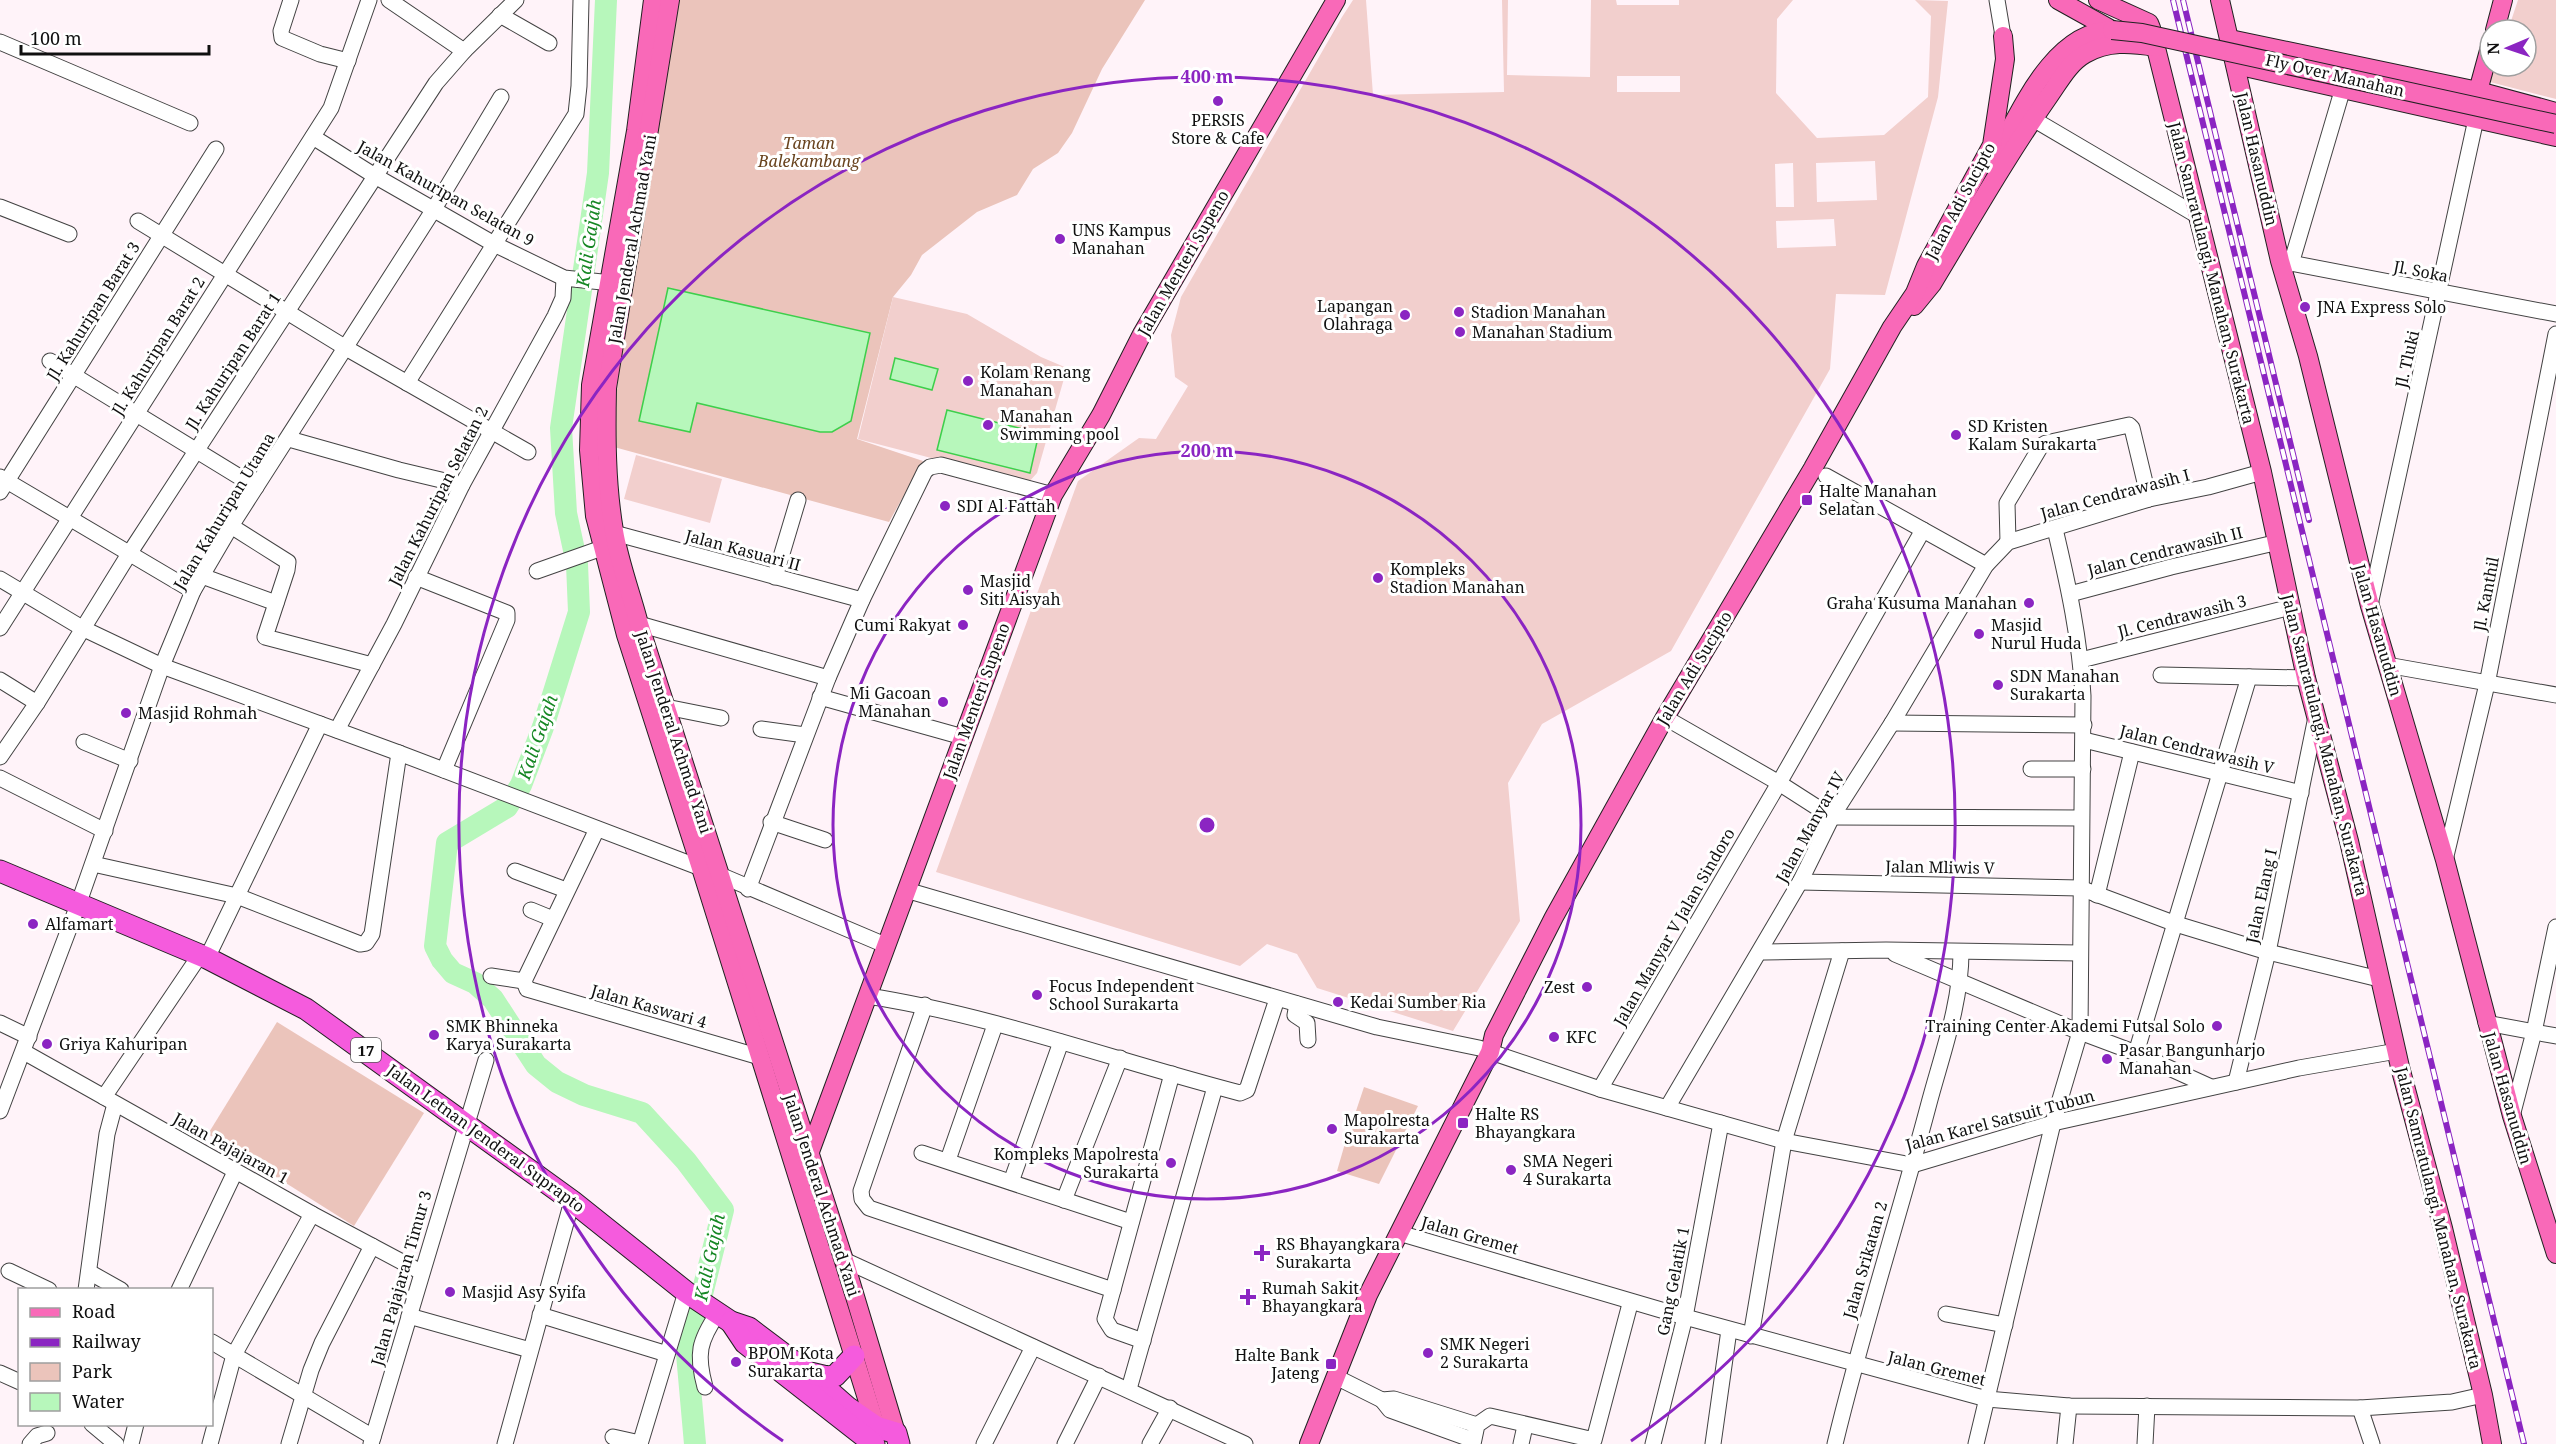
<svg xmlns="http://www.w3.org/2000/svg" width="2556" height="1444" font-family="'Noto Serif',serif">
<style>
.green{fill:#ebc4bb}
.pitch{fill:#f2cfcd;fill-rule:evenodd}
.water{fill:#b7f7bb;stroke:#3dcf4b;stroke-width:1.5}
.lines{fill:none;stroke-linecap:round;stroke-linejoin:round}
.river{stroke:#b7f7bb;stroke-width:22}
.minor-casing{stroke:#434343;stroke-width:17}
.major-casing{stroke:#212121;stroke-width:20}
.highway-casing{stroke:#212121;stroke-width:23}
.minor{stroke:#fff;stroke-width:15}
.major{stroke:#f969b8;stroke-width:18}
.highway{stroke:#f55bdd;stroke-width:21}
.rail-casing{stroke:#8b25c2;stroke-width:6}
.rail{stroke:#fff;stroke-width:4;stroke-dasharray:11;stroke-linecap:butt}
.major-bridge-casing{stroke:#212121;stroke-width:20;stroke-linecap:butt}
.major-bridge{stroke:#f969b8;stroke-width:18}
.ring{fill:none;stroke:#8b25c2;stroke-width:3}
.poi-dot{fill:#8b25c2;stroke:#fff;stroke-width:2}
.labels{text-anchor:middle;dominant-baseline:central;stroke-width:6;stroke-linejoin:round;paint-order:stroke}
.shield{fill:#fff;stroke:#585858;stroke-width:1.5}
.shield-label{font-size:15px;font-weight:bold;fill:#101010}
.street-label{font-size:16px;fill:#101010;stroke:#fff}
.poi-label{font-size:16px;fill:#101010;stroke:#fff;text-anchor:start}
.park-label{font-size:16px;font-style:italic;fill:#69431e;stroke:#fff}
.water-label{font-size:18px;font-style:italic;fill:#168724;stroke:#fff}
.centre{fill:#8b25c2;stroke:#fff;stroke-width:3}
.ring-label{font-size:18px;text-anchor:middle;font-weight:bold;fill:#8b25c2;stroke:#fff;stroke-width:6;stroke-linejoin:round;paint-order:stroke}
</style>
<rect width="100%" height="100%" fill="#fff3f9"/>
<g class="green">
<polygon points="677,0 1145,0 1102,69 1072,133 1058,153 1033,169 1017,195 977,212 922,255 911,275 893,297 857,439 923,461 889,522 614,447 613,425 624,326"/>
<polygon points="277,1022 424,1113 354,1226 208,1134"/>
<polygon points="1364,1087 1418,1106 1379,1184 1337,1171 1346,1140 1349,1141 1355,1121 1353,1120"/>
</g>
<g class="pitch">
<path d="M1353 0H1366L1373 95 1504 92 1502 0H1508L1507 75 1590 77 1591 0H1616L1617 5H1679V0H1793L1777 19 1776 93 1817 138 1884 135 1928 97 1931 16 1915 0 1948 1 1938 97 1885 295 1836 294 1830 369 1671 651 1542 724 1508 783 1520 921 1453 1031 1317 988 1297 954 1267 944 1240 966 936 872 1078 481 1139 438 1156 439 1188 386 1175 377 1171 335 1181 297 1342 17ZM1680 76V92H1617V76ZM1875 161 1877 200 1817 202 1816 163ZM1793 163 1794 207H1776L1775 164ZM1834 219 1836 246 1777 248 1776 221Z"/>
<polygon points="2518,0 2556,0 2556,99 2490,82 2495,66 2526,66 2526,30 2508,30"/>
<polygon points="893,297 967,314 1041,357 1067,368 1037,473 1028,483 858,439"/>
<polygon points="636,455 722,479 710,523 624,499"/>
</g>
<g class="water">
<polygon points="668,288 870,333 851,421 832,432 820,432 697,403 690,432 639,421"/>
<polygon points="895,358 938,369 932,390 890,379"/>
<polygon points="947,410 1039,433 1030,473 937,450"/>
</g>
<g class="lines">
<polyline class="river" points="606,0 598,173 561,428 566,513 577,564 579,612 543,727 521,785 507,807 447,843 435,946 442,960 453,973 475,983 493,999 536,1065 557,1082 584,1095 642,1113 686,1161 723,1210 687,1354 695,1444"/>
<defs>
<g id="minor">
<polyline points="291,0 281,31 282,38 320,54 348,61"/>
<polyline points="389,0 464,51"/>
<polyline points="1997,0 2003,36"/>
<polyline points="500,15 549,43"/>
<polyline points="0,42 190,123"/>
<polyline points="2033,119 2198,216"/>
<polyline points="313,137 375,176 494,244 564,278 621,284"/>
<polyline points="0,207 69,234"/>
<polyline points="138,221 346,348 528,452"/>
<polyline points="2280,261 2556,314"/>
<polyline points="2291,264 2343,88"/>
<polyline points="50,361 256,487"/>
<polyline points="407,383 576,114 579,86 581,0"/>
<polyline points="289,439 399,470 462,485"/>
<polyline points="1826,476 1986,565"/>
<polyline points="0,477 193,591"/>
<polyline points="0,492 216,149"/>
<polyline points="231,526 288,562 287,570 265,637 372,665"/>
<polyline points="614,533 862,600"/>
<polyline points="2008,542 2007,503 2041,446 2046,443 2129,425 2132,428 2149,499"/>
<polyline points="537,571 602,548"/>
<polyline points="202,576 276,603"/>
<polyline points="416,577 507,613 507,620 444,770"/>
<polyline points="775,577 798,500"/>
<polyline points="0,579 82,628 162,666 399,753 701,868"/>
<polyline points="2070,594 2171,567 2270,544"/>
<polyline points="2370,605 2476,119"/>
<polyline points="639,624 828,678"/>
<polyline points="0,628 331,108 369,0"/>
<polyline points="2081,660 2291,607"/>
<polyline points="2387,665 2556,695"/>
<polyline points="2161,675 2306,678"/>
<polyline points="0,680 37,703"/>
<polyline points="820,697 963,737"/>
<polyline points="666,707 721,718"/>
<polyline points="1671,721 1779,783 1832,817 2081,818"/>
<polyline points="1892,723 2084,725"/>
<polyline points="761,729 805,735"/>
<polyline points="337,730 394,624 462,485 555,316 563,298 564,278"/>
<polyline points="2084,740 2301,793"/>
<polyline points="84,742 130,761"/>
<polyline points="0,757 37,703 129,554 436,83 464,51 516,0"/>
<polyline points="2031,769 2083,769"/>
<polyline points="0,778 105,831"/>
<polyline points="771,822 825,840"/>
<polyline points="597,829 524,981 527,989 760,1057"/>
<polyline points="2445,860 2487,684 2556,334"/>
<polyline points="93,864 237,896 360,944 366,943 372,934 399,753"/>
<polyline points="515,871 566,890"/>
<polyline points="720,875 885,945"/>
<polyline points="1800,882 2080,888 2176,924 2268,952 2375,978"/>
<polyline points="748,889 828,678 862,600 925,471 930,467 941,465 1053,495"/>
<polyline points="906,890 1377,1027 1479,1048 1600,1089 1784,1141 1912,1165 2053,1123 2299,1068 2397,1051"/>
<polyline points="2097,895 2132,752"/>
<polyline points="531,910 553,919"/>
<polyline points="1764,952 1886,950 2079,953"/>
<polyline points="1895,954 2077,1031"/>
<polyline points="207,958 320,724"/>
<polyline points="491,976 524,981"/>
<path d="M868 996C995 1016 1116 1061 1240 1093L1247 1090 1277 999"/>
<polyline points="1297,1004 1295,1015 1307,1023 1308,1040"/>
<polyline points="925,1005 861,1191 862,1199 869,1208 1113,1290"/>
<polyline points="0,1023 29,1037"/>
<polyline points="2486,1023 2556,1036"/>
<polyline points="2080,1032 2136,1053 2211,1087"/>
<polyline points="24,1052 312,1214 421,1272"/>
<polyline points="2136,1053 2249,677"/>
<polyline points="2236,1082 2268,952 2316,717"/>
<polyline points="1600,1089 1779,783 1923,530"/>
<polyline points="104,1097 200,955"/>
<polyline points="1667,1108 1800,882 1832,817 1892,723 1986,565 2008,542 2149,499 2208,487 2262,472"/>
<polyline points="0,1111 78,905 162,666 193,591 231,526 434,209 501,97"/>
<polyline points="2512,1116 2534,1032 2556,927"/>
<polyline points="922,1153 1131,1222"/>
<polyline points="948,1160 995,1025"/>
<polyline points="1011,1182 1061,1042"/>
<polyline points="1064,1200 1120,1058"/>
<polyline points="1399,1233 1685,1317 1987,1399 2069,1406 2360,1408 2452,1402 2483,1395"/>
<polyline points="844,1260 1245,1444"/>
<polyline points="9,1271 49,1290"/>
<polyline points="89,1272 121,1290"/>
<polyline points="86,1290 107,1134 115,1104"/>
<polyline points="179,1290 235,1172"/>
<polyline points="1946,1314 2005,1325"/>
<polyline points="540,1315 667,1354"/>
<polyline points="409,1316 530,1350"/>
<polyline points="1751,1336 1784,1141 1842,951"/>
<polyline points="1143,1341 1112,1330 1105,1319 1172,1074"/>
<polyline points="212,1342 373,1437"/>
<polyline points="0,1373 20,1382"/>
<polyline points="1336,1377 1382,1400 1394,1399 1477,1425"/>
<path d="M705 1387C696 1354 699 1341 718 1313"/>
<polyline points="1129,1389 1215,1087"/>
<polyline points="1382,1400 1390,1410 1473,1440"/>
<polyline points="2360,1408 2372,1444"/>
<polyline points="92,1424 116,1444"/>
<polyline points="613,1437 640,1443"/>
<polyline points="30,1444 37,1436 47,1433"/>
<polyline points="131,1444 136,1424"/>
<polyline points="210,1444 234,1355 312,1214"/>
<polyline points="289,1444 311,1370 322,1343 372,1246"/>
<polyline points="371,1444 486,1060"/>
<polyline points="505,1444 572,1201"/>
<polyline points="640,1444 686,1292"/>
<polyline points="984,1444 1033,1347"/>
<polyline points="1065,1444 1099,1376"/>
<polyline points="1150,1444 1170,1408"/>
<polyline points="1473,1444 1477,1425 1490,1416 1594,1440 1630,1304"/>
<polyline points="1521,1444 1525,1426"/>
<polyline points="1653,1444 1685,1317 1721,1123"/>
<polyline points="1713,1444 1729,1330"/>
<path d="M1835 1444C1862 1331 1898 1220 1928 1107 1941 1057 1961 1005 1961 952"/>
<path d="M1976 1444 2053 1123 2080 1032 2083 696C2080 639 2068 584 2055 529"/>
<polyline points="2065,1444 2069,1406"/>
<polyline points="2145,1444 2147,1406"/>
</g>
<g id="major">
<polyline points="653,0 636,131 591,385 589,450 595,516 626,635 701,868 876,1427"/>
<path d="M670 0 607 388C606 436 606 483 614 531 619 562 631 593 639 624L844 1260 896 1433"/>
<polyline points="2058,0 2112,30"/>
<polyline points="2098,0 2149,23 2151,28 2262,472 2306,678 2349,841 2400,1067 2443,1228 2483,1395 2492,1444"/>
<polyline points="2220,0 2280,261 2308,356 2370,606 2445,860 2512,1116 2556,1254"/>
<polyline points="2495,30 2503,0"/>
<polyline points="2230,39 2478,91 2556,112"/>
<polyline points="2236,65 2556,137"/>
<polyline points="2478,91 2490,47"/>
<path d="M1994 159C2020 113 2052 32 2112 30"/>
<path d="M1914 306 1932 284C1970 221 2007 156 2049 96 2059 82 2069 63 2085 54 2108 41 2130 43 2156 47"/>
<polyline points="808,1157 1053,495 1101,415 1142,334 1336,0"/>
<polyline points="1309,1444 1368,1295 1490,1052 1494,1035 1554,917 1664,719 1813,468 1892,327 1915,293 1926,266 1992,145 2005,59 2003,36"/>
</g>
<g id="highway">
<polyline points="0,871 207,958 306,1009 572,1201 686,1292 731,1322 749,1328 806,1371 847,1407 876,1427 896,1433 899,1444"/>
<polyline points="731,1322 745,1343 874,1444"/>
<polyline points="806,1372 827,1377 835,1376 854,1356"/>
</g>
</defs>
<use href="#minor" class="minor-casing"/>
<use href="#major" class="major-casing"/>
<use href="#highway" class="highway-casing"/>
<use href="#minor" class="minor"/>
<use href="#major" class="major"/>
<use href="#highway" class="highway"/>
<defs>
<g id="rail">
<polyline points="2173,0 2524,1444"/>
<polyline points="2183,0 2309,520"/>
</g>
</defs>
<use href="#rail" class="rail-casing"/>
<use href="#rail" class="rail"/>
<defs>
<polyline id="major-bridge" points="2112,30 2142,33 2556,124"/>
</defs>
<use href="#major-bridge" class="major-bridge-casing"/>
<use href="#major-bridge" class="major-bridge"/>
</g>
<g class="ring">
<circle cx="1207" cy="825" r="374"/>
<path d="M783 1441A748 748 0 1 1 1631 1441"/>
</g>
<g class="poi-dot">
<circle cx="1218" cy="101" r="6"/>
<circle cx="1060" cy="239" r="6"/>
<circle cx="2305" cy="307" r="6"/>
<circle cx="1459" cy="312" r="6"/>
<circle cx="1405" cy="315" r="6"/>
<circle cx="1460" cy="332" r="6"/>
<circle cx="968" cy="381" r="6"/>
<circle cx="988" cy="425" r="6"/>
<circle cx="1956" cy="435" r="6"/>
<rect x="1801" y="494" width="12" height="12" rx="3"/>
<circle cx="945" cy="506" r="6"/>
<circle cx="1378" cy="578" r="6"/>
<circle cx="968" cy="590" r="6"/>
<circle cx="2029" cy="603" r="6"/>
<circle cx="963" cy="625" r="6"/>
<circle cx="1979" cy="634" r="6"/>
<circle cx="1998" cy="685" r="6"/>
<circle cx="943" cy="702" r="6"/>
<circle cx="126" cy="713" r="6"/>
<circle cx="33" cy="924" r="6"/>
<circle cx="1587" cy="987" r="6"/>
<circle cx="1037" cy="995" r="6"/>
<circle cx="1338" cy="1002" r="6"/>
<circle cx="2217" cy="1026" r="6"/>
<circle cx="434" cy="1035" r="6"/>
<circle cx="1554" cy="1037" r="6"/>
<circle cx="47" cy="1044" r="6"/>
<circle cx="2107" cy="1059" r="6"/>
<rect x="1457" y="1117" width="12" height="12" rx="3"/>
<circle cx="1332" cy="1129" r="6"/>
<circle cx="1171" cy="1163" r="6"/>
<circle cx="1511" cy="1170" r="6"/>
<path d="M1259 1244h6v6h6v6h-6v6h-6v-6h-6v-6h6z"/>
<circle cx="450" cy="1292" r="6"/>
<path d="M1245 1288h6v6h6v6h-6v6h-6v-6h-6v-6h6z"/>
<circle cx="1428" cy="1353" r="6"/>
<circle cx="736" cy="1362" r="6"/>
<rect x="1325" y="1358" width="12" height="12" rx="3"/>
</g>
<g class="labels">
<rect class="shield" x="351" y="1038" width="30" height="24" rx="4.5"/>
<g class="shield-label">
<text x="366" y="1050">17</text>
</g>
<g class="street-label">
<text transform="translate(2335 75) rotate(13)">Fly Over Manahan</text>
<text transform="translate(2257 159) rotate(77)">Jalan Hasanuddin</text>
<text transform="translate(446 193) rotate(29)">Jalan Kahuripan Selatan 9</text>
<text transform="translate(1960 201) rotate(-62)">Jalan Adi Sucipto</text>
<text transform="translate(632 239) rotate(-80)">Jalan Jenderal Achmad Yani</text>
<text transform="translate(1183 263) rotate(-60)">Jalan Menteri Supeno</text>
<text transform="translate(2421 271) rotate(11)">Jl. Soka</text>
<text transform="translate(2212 273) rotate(76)">Jalan Samratulangi, Manahan, Surakarta</text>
<text transform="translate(93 311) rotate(-58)">Jl. Kahuripan Barat 3</text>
<text transform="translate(158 346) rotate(-58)">Jl. Kahuripan Barat 2</text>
<text transform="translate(2407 359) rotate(-77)">Jl. Tluki</text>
<text transform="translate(233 361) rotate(-57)">Jl. Kahuripan Barat 1</text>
<text transform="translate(2115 494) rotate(-15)">Jalan Cendrawasih I</text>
<text transform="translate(438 496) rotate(-63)">Jalan Kahuripan Selatan 2</text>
<text transform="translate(224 511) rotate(-59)">Jalan Kahuripan Utama</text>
<text transform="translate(743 550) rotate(15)">Jalan Kasuari II</text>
<text transform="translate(2165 551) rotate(-14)">Jalan Cendrawasih II</text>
<text transform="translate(2486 594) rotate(-79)">Jl. Kanthil</text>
<text transform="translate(2182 616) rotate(-14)">Jl. Cendrawasih 3</text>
<text transform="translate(2378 630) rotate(74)">Jalan Hasanuddin</text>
<text transform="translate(1694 668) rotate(-59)">Jalan Adi Sucipto</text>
<text transform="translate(976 701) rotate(-70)">Jalan Menteri Supeno</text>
<text transform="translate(674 732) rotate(72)">Jalan Jenderal Achmad Yani</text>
<text transform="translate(2325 745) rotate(76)">Jalan Samratulangi, Manahan, Surakarta</text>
<text transform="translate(2197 749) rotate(14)">Jalan Cendrawasih V</text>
<text transform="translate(1810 827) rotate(-61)">Jalan Manyar IV</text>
<text transform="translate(1940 867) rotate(1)">Jalan Mliwis V</text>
<text transform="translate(2261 896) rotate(-78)">Jalan Elang I</text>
<text transform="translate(1674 927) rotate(-60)">Jalan Manyar V Jalan Sindoro</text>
<text transform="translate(649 1006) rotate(16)">Jalan Kaswari 4</text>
<text transform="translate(2508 1098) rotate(74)">Jalan Hasanuddin</text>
<text transform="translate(2000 1120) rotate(-15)">Jalan Karel Satsuit Tubun</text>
<text transform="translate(486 1138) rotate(36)">Jalan Letnan Jenderal Suprapto</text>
<text transform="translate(231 1148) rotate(29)">Jalan Pajajaran 1</text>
<text transform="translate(822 1195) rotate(72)">Jalan Jenderal Achmad Yani</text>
<text transform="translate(2439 1218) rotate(76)">Jalan Samratulangi, Manahan, Surakarta</text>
<text transform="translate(1470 1235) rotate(16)">Jalan Gremet</text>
<text transform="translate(1865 1260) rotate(-74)">Jalan Srikatan 2</text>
<text transform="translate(401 1278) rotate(-74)">Jalan Pajajaran Timur 3</text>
<text transform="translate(1673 1281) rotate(-79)">Gang Gelatik 1</text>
<text transform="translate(1937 1368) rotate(14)">Jalan Gremet</text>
</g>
<g class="poi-label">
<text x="1218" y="120" text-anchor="middle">PERSIS<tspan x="1218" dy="18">Store &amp; Cafe</tspan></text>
<text x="1072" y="230">UNS Kampus<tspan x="1072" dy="18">Manahan</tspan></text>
<text x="1393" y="306" text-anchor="end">Lapangan<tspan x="1393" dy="18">Olahraga</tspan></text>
<text x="2317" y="307">JNA Express Solo</text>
<text x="1471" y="312">Stadion Manahan</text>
<text x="1472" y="332">Manahan Stadium</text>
<text x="980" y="372">Kolam Renang<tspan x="980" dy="18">Manahan</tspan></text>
<text x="1000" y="416">Manahan<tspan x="1000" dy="18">Swimming pool</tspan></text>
<text x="1968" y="426">SD Kristen<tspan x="1968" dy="18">Kalam Surakarta</tspan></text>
<text x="1819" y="491">Halte Manahan<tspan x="1819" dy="18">Selatan</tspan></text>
<text x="957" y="506">SDI Al Fattah</text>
<text x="1390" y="569">Kompleks<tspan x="1390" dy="18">Stadion Manahan</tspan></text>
<text x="980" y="581">Masjid<tspan x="980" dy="18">Siti Aisyah</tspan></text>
<text x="2017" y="603" text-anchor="end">Graha Kusuma Manahan</text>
<text x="951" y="625" text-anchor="end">Cumi Rakyat</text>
<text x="1991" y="625">Masjid<tspan x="1991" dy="18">Nurul Huda</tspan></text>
<text x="2010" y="676">SDN Manahan<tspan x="2010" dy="18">Surakarta</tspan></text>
<text x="931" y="693" text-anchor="end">Mi Gacoan<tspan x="931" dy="18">Manahan</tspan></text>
<text x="138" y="713">Masjid Rohmah</text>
<text x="45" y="924">Alfamart</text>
<text x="1049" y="986">Focus Independent<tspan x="1049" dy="18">School Surakarta</tspan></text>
<text x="1575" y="987" text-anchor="end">Zest</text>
<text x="1350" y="1002">Kedai Sumber Ria</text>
<text x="446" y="1026">SMK Bhinneka<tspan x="446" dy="18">Karya Surakarta</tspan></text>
<text x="2205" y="1026" text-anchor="end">Training Center Akademi Futsal Solo</text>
<text x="1566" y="1037">KFC</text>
<text x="59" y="1044">Griya Kahuripan</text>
<text x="2119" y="1050">Pasar Bangunharjo<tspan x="2119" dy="18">Manahan</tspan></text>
<text x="1475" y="1114">Halte RS<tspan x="1475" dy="18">Bhayangkara</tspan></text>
<text x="1344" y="1120">Mapolresta<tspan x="1344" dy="18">Surakarta</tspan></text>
<text x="1159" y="1154" text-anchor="end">Kompleks Mapolresta<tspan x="1159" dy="18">Surakarta</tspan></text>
<text x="1523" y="1161">SMA Negeri<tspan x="1523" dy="18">4 Surakarta</tspan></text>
<text x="1276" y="1244">RS Bhayangkara<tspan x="1276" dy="18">Surakarta</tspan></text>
<text x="1262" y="1288">Rumah Sakit<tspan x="1262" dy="18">Bhayangkara</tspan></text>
<text x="462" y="1292">Masjid Asy Syifa</text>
<text x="1440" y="1344">SMK Negeri<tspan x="1440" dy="18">2 Surakarta</tspan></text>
<text x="748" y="1353">BPOM Kota<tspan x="748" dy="18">Surakarta</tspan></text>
<text x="1319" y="1355" text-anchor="end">Halte Bank<tspan x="1319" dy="18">Jateng</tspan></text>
</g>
<g class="park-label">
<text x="809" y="143">Taman<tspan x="809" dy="18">Balekambang</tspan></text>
</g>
<g class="water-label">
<text transform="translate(588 243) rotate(-82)">Kali Gajah</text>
<text transform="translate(537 737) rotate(-71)">Kali Gajah</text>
<text transform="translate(709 1257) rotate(-78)">Kali Gajah</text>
</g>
</g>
<circle cx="1207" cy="825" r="9" class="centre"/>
<g class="ring-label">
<text x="1207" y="83">400 m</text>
<text x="1207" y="457">200 m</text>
</g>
<rect x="18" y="1288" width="195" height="138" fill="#ffffff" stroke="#9f9f9f" stroke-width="1.5"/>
<rect x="30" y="1308" width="30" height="9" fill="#f969b8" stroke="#9f9f9f" stroke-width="1.5"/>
<text x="72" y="1318" font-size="18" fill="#101010">Road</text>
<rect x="30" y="1338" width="30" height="9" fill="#8b25c2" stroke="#9f9f9f" stroke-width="1.5"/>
<text x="72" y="1348" font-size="18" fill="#101010">Railway</text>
<rect x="30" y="1363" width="30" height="18" fill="#ebc4bb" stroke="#9f9f9f" stroke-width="1.5"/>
<text x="72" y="1378" font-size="18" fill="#101010">Park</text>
<rect x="30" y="1393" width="30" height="18" fill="#b7f7bb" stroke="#9f9f9f" stroke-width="1.5"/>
<text x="72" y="1408" font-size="18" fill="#101010">Water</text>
<g transform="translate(2508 48) rotate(268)"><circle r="28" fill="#ffffff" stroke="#9f9f9f" stroke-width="1.5"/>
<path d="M0-4.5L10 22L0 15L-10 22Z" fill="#8b25c2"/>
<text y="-9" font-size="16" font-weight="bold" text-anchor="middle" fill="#101010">N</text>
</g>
<path d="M21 45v9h188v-9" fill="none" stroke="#101010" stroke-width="3"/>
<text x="30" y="45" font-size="18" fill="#101010" stroke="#ffffff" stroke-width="4.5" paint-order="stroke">100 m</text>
</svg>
